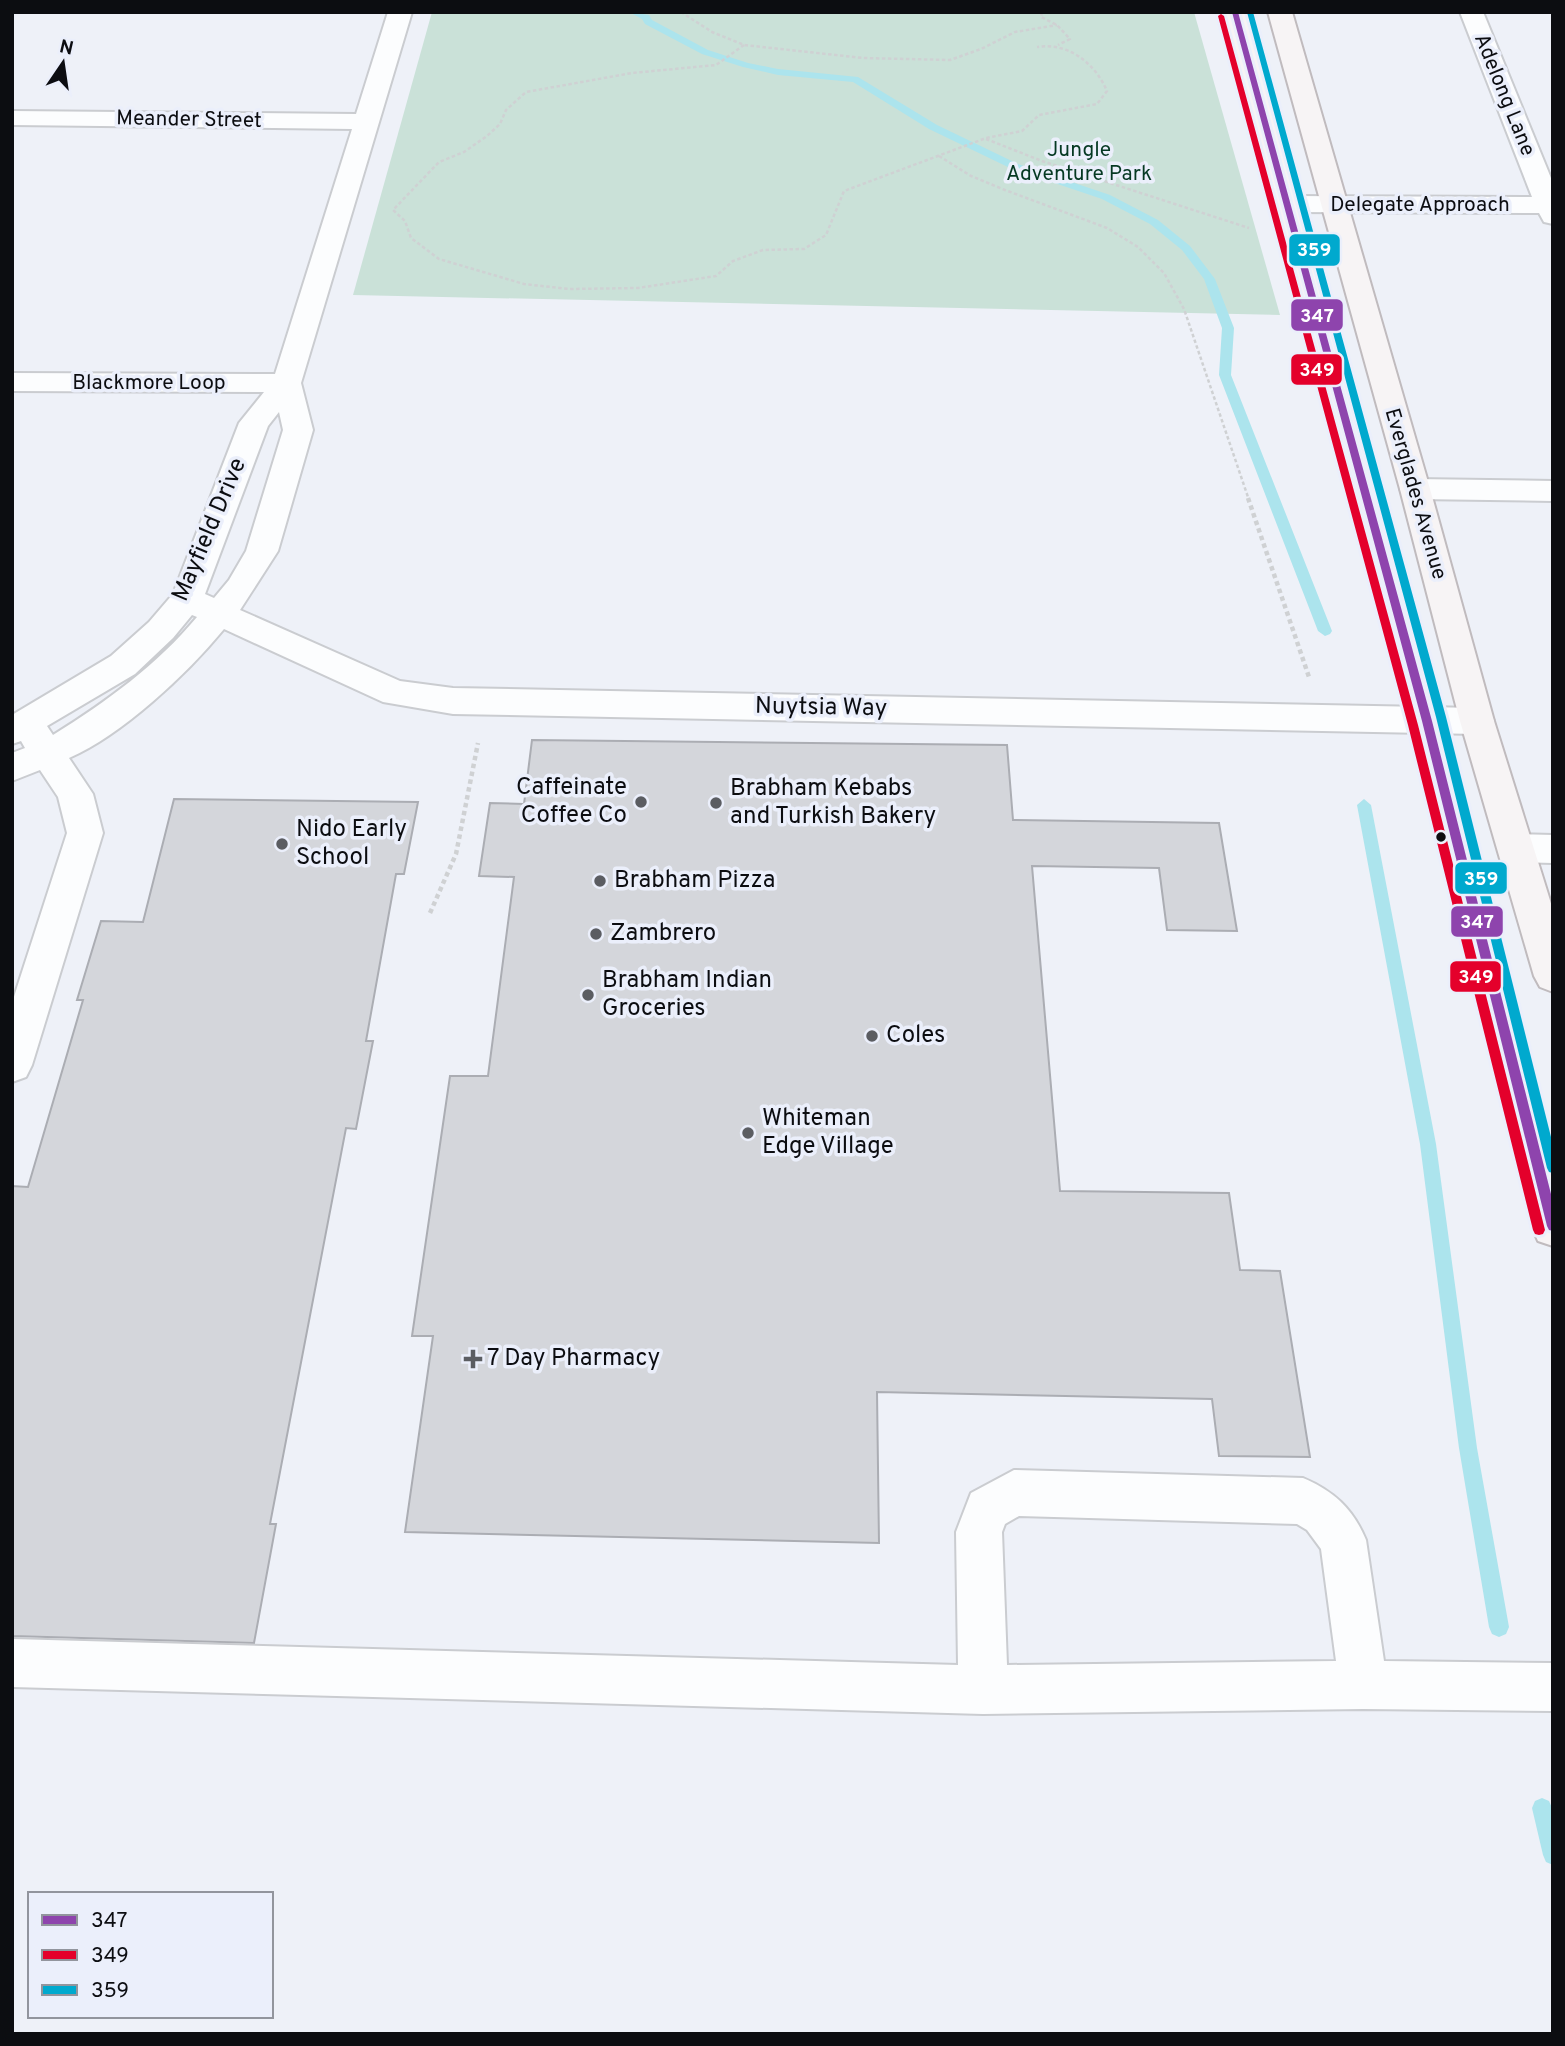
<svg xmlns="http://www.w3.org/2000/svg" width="1565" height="2046" font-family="Overpass,sans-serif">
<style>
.green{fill:#cae1d8}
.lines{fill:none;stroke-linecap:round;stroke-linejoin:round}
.stream{fill:#ace4ed;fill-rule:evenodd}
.building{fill:#d4d6db;stroke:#abadb3;stroke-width:2}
.minor-casing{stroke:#caccd0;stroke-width:4}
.major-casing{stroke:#c0bbbe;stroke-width:4}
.path-far1{stroke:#cfd1d3;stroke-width:2.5;stroke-dasharray:3.5 2.5;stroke-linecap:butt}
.path{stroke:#cfd1d3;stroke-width:4.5;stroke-dasharray:4.5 3.5;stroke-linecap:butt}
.minor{fill:#fcfdfe;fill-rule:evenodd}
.major{fill:#f7f4f5;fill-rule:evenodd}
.bus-1-casing{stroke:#ebeffb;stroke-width:6}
.bus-2-casing{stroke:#ebeffb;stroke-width:6}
.bus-3-casing{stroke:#ebeffb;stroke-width:6}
.bus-1{fill:#8e44ad;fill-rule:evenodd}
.bus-2{fill:#e4002b;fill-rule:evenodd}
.bus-3{fill:#00a9ce;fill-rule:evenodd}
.poi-dot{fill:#5b5d62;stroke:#ebeffb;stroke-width:2.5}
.bus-dot{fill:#0c0d11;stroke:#ebeffb;stroke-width:2.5}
.labels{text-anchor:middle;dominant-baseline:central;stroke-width:7;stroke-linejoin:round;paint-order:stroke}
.far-street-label{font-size:21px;fill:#0c0d11;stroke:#ebeffb}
.far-park-label{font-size:21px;fill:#063923;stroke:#ebeffb}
.street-label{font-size:24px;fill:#0c0d11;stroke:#ebeffb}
.poi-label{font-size:24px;fill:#0c0d11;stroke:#ebeffb;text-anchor:start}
.line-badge{stroke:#ebeffb;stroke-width:2.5}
.badge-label{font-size:19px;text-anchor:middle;font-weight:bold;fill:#fff}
</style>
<rect width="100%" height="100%" fill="#eef1f8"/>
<polygon class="green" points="432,12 1194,12 1280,315 353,295"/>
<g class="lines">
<g class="stream">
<polygon points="629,12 649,15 652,20 708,50 748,63 778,69 858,77 937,125 1018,164 1110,195 1158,220 1190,246 1215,279 1234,328 1231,375 1332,631 1330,634 1325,636 1318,631 1219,375 1222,328 1204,279 1182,250 1150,224 1102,199 1010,168 929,129 853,82 778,75 743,67 702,54 645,24 642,19"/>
<polygon points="1364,799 1371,805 1436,1144 1477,1448 1509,1627 1506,1634 1499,1637 1492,1634 1489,1627 1459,1448 1420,1144 1357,805"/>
<polygon points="1542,1798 1549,1801 1553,1810 1553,1865 1546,1862 1543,1855 1532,1808 1535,1801"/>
</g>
</g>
<g class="building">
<polygon points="532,740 1007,745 1013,820 1219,823 1237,931 1167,930 1159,868 1032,866 1060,1191 1229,1193 1240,1270 1280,1271 1310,1457 1219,1456 1212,1399 877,1392 879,1543 405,1532 433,1336 412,1336 450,1076 488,1076 514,877 479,876 490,803 524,804"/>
<polygon points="174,799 418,802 404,874 396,874 366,1041 373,1041 356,1129 346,1128 270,1524 276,1524 254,1643 12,1636 12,1186 28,1187 83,1000 77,1000 101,921 143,922"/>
</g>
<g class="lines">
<defs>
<g id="minor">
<path d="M388 12H412L301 383 313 430 278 551 240 610 400 681 453 688 1477 708 1489 712 1494 721 1489 730 1477 734 453 714 383 702 224 629C187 674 122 735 69 758L93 794 103 833 32 1065 26 1077 12 1082V1003L67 833 58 797 40 770 12 781V753L25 748 21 741 12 744V715L111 656 149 622 173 594 239 423 264 392 12 391V373L275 374 352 129 12 125V111L356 114ZM279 412 283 430 246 551 229 580 214 598 205 594 268 426ZM192 615 197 617C157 665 106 702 53 735L47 726 135 674 173 638Z"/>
<polygon points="1460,12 1483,12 1553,183 1553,224 1544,222 1539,213 1287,212 1278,210 1274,204 1278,198 1287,196 1532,197"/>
<polygon points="1415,479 1553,481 1553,501 1415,499 1404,496 1400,489 1404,482"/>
<polygon points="1517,834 1553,835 1553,863 1517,862 1504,858 1499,848 1504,838"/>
<path d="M1014 1470 1303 1478C1334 1491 1353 1509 1366 1540L1384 1661 1553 1663V1711L1363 1709 983 1714 12 1687V1639L958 1665 956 1532 971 1493ZM1019 1516 1297 1524 1307 1530 1321 1549 1336 1661 1007 1665 1002 1532 1005 1524Z"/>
</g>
<g id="major">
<polygon points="1223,12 1247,12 1444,721 1553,1145 1553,1246 1538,1241 1532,1227 1410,721"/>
<polygon points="1268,12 1292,12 1430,489 1494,721 1553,910 1553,992 1540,987 1534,976 1460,721 1400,489"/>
</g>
</defs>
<use href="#minor" class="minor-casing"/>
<use href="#major" class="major-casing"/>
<g class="path-far1">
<polyline points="681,12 712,32 744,45 863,58 950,60 981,49 1015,32 1057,25"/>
<polyline points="1042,12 1041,17 1057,25 1070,39 1058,45"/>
<path d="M744 45 716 65 632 73 526 92 506 110 500 124 487 136 464 152 439 162 393 210 405 221 411 238 439 259 524 284 569 289 638 288 716 276 733 261 763 250 804 249 826 235 844 191 986 138 1022 131 1039 115 1097 104 1107 91C1095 63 1068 42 1037 47"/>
<polyline points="986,139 1042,161 1249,228"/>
<polyline points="939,156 971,176 1005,190 1107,228 1138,247 1164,273 1184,309 1249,500"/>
</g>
<g class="path">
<polyline points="1248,498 1309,677"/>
<polyline points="430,913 456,854 478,743"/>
</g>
<use href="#minor" class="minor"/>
<use href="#major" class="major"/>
<defs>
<polygon id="bus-1" points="1232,12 1238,12 1432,721 1553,1202 1553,1231 1549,1230 1547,1226 1422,721"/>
<polygon id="bus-2" points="1221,14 1224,16 1418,725 1545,1230 1543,1234 1539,1235 1535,1234 1533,1230 1408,725 1218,16"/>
<polygon id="bus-3" points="1247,12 1253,12 1446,717 1553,1145 1553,1173 1549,1172 1547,1168 1436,717"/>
</defs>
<use href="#bus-1" class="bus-1-casing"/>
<use href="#bus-2" class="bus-2-casing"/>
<use href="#bus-3" class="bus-3-casing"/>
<use href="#bus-1" class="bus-1"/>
<use href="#bus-2" class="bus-2"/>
<use href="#bus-3" class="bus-3"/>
</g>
<g class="poi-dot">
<circle cx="641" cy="802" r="7"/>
<circle cx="716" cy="803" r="7"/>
<circle cx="282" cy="844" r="7"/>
<circle cx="600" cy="881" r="7"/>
<circle cx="596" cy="934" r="7"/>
<circle cx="588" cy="995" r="7"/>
<circle cx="872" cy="1036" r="7"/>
<circle cx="748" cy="1133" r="7"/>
<path d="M469.5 1348.5h7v7h7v7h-7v7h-7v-7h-7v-7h7z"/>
</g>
<circle class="bus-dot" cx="1441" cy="837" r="6"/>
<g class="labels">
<g class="far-street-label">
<text transform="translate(1504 95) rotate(68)">Adelong Lane</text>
<text transform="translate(189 120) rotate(1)">Meander Street</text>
<text x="1420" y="205">Delegate Approach</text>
<text x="149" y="383">Blackmore Loop</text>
<text transform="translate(1415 494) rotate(74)">Everglades Avenue</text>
</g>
<g class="far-park-label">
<text x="1079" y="150">Jungle<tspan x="1079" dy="24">Adventure Park</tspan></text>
</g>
<g class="street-label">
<text transform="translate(210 530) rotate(-67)">Mayfield Drive</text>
<text transform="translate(821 708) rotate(1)">Nuytsia Way</text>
</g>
<g class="poi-label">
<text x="627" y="788" text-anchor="end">Caffeinate<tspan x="627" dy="28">Coffee Co</tspan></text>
<text x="730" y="789">Brabham Kebabs<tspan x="730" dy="28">and Turkish Bakery</tspan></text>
<text x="296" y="830">Nido Early<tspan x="296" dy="28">School</tspan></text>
<text x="614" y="881">Brabham Pizza</text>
<text x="610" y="934">Zambrero</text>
<text x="602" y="981">Brabham Indian<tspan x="602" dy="28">Groceries</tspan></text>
<text x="886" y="1036">Coles</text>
<text x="762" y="1119">Whiteman<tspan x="762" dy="28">Edge Village</tspan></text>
<text x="487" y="1359">7 Day Pharmacy</text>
</g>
</g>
<g class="line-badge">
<rect x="1288" y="233" width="53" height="34" rx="7" fill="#00a9ce"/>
<rect x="1290" y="298" width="54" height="34" rx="7" fill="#8e44ad"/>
<rect x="1290" y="353" width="53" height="33" rx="7" fill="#e4002b"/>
<rect x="1454" y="861" width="54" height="34" rx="7" fill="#00a9ce"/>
<rect x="1450" y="905" width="54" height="33" rx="7" fill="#8e44ad"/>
<rect x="1449" y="960" width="53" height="33" rx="7" fill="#e4002b"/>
</g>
<g class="badge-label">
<text x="1314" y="256">359</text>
<text x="1317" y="322">347</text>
<text x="1317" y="376">349</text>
<text x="1481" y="885">359</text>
<text x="1477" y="928">347</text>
<text x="1476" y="983">349</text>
</g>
<rect width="1565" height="2046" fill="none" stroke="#0c0d11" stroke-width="28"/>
<rect x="28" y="1892" width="245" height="126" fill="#ebeffb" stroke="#92959d" stroke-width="2"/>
<rect x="42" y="1915" width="35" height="10" fill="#8e44ad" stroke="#92959d" stroke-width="2"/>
<text x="91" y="1927" font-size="21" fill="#0c0d11">347</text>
<rect x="42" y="1950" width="35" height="10" fill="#e4002b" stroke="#92959d" stroke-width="2"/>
<text x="91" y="1962" font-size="21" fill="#0c0d11">349</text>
<rect x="42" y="1985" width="35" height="10" fill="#00a9ce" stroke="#92959d" stroke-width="2"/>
<text x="91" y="1997" font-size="21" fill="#0c0d11">359</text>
<g transform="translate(63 63) rotate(13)" stroke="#ebeffb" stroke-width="5" paint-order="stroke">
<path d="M0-5L12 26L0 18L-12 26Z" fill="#0c0d11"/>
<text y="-10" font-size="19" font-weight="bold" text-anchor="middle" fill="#0c0d11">N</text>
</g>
</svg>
